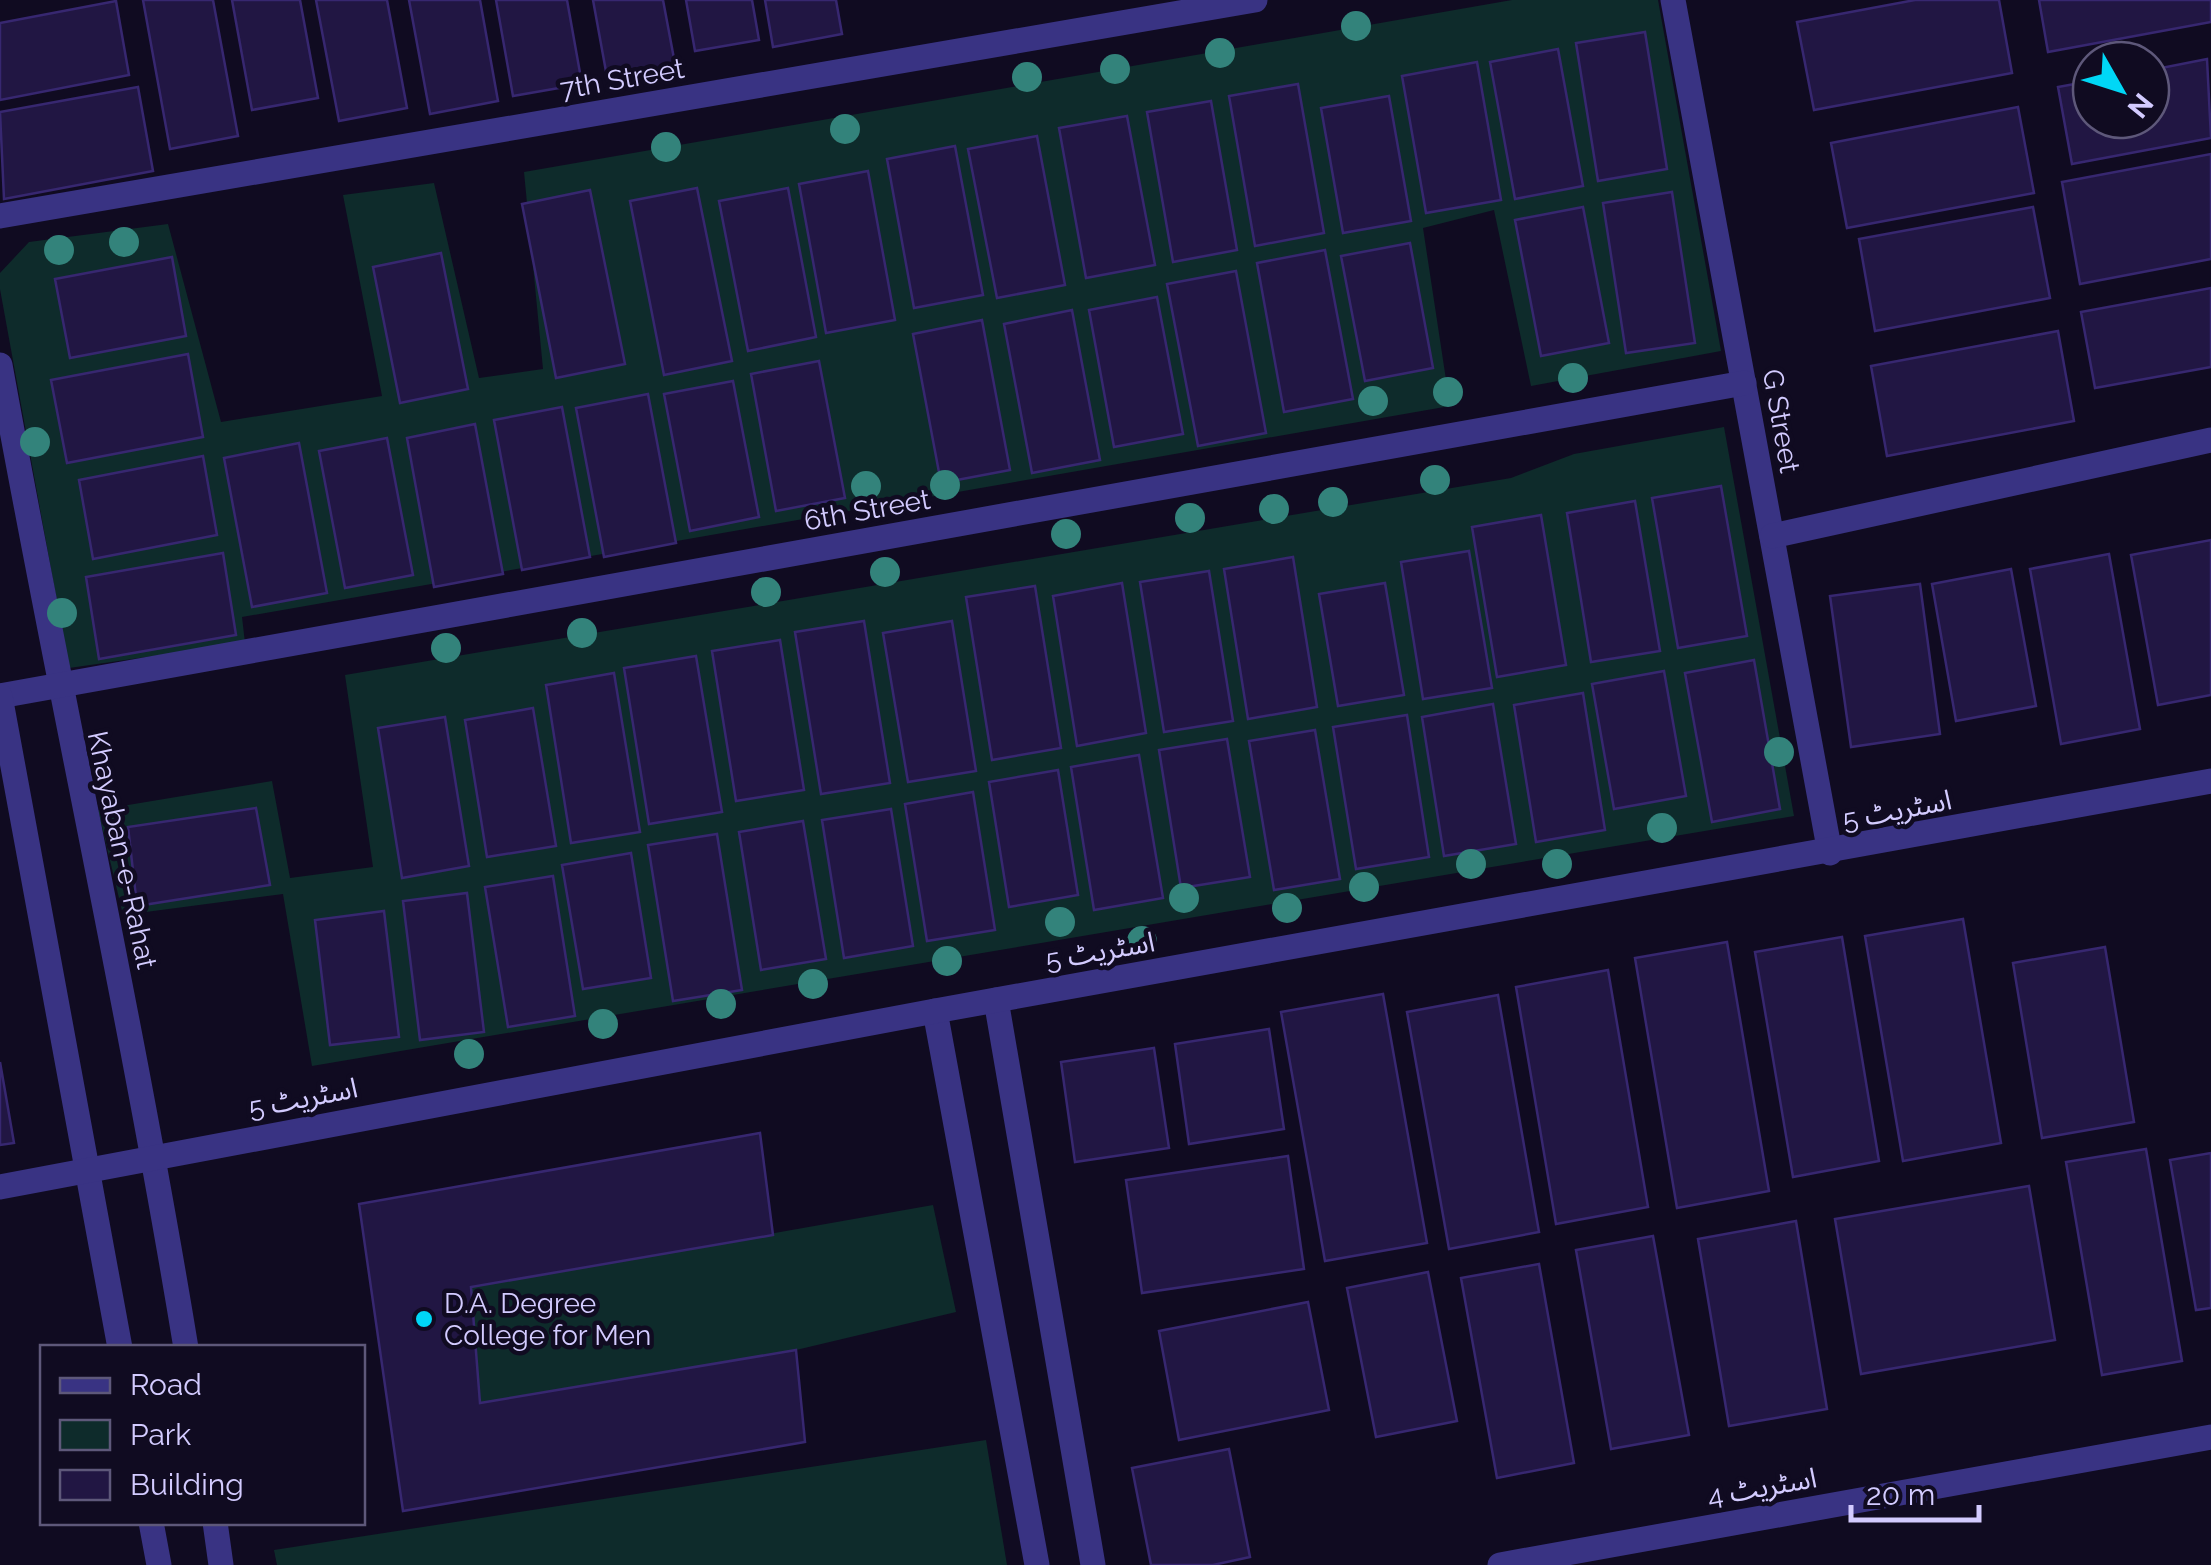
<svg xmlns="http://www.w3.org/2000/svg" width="2211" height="1565" font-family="Raleway,'Noto Sans Arabic',sans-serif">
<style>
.green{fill:#0e2b2b}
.building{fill:#211643;stroke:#372770;stroke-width:2.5}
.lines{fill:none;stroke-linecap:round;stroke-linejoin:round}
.minor{stroke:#393383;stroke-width:25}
.tree{fill:#33837b}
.poi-dot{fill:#00d7f6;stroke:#100b21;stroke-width:4}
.labels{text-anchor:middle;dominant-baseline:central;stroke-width:9;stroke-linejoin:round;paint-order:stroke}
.street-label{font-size:28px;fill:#d3cbff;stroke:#100b21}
.poi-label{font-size:28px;fill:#d3cbff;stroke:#100b21;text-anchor:start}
</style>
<rect width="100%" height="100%" fill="#100b21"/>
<g class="green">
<polygon points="1512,0 1658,0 1721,351 1531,386 1494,210 1423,228 1450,406 242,617 245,643 69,668 0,289 0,273 29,242 168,224 221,422 382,396 343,195 434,183 479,378 543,369 524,172"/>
<polygon points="1724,427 1794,816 312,1066 283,894 123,915 98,810 272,781 290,878 373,867 345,675 1511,478 1574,454"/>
<polygon points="933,1205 956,1312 796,1350 480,1403 471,1287"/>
<polygon points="986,1440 1007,1565 277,1565 274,1550"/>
</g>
<g class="building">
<polygon points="143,0 213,0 238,136 170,149"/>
<polygon points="232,0 300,0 318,98 252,110"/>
<polygon points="316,0 387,0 407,108 339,121"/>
<polygon points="409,0 480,0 498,101 430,114"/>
<polygon points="496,0 567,0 582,84 513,96"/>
<polygon points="593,0 663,0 675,64 607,77"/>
<polygon points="686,0 752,0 759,40 695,51"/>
<polygon points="765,0 836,0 842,34 773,47"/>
<polygon points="1915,0 1999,0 2012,73 1814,110 1797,22"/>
<polygon points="2039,0 2211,0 2211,22 2048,52"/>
<polygon points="116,1 129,75 0,100 0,23"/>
<polygon points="1645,32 1667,169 1598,181 1576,43"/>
<polygon points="1558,49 1583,186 1515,199 1490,62"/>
<polygon points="2207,59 2211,138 2072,164 2058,87 2091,81 2091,120 2151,120 2151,70"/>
<polygon points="1477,62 1501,200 1426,213 1402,76"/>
<polygon points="1298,84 1324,233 1255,246 1229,96"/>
<polygon points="138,87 153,171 4,199 0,112"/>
<polygon points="1389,96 1411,221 1343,233 1321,108"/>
<polygon points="1211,101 1237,250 1173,262 1147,112"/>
<polygon points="2018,107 2034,193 1847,228 1831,143"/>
<polygon points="1127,116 1155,265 1086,278 1059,128"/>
<polygon points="1037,136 1065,285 997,298 968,149"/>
<polygon points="955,146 983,295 914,308 887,159"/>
<polygon points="2211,154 2211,259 2080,284 2062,182"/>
<polygon points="868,171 895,320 826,333 799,184"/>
<polygon points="697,188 732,361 664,375 630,201"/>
<polygon points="788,188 816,337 748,351 719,201"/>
<polygon points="590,190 625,364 556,378 522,204"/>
<polygon points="1672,192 1695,343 1626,353 1603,203"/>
<polygon points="1583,207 1609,343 1541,356 1515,220"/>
<polygon points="2033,207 2050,298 1875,331 1859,239"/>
<polygon points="1410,243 1433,368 1365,381 1341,256"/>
<polygon points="1325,250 1353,399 1284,412 1257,263"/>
<polygon points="441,253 468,389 400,403 373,267"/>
<polygon points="172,257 186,336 70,358 55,279"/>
<polygon points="1236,271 1266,433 1198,446 1167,284"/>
<polygon points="2211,288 2211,367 2095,388 2081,312"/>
<polygon points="1157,297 1183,434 1114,447 1089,310"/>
<polygon points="1072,310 1100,460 1032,473 1004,324"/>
<polygon points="982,320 1010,470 941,483 913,334"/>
<polygon points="2058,331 2074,421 1887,456 1871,366"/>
<polygon points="188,354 203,437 67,463 51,380"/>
<polygon points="819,361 845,498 776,511 751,374"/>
<polygon points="733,381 759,517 690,531 664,394"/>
<polygon points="648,394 676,543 604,557 576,408"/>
<polygon points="562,407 590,557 522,570 494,420"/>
<polygon points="475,424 503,574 434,587 407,438"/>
<polygon points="387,438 413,575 345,588 319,451"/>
<polygon points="299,443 327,593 252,607 224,458"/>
<polygon points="203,456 217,535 93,559 79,480"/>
<polygon points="1721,486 1747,636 1678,648 1652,498"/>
<polygon points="1635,501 1660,651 1591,662 1567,513"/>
<polygon points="1541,515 1566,665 1497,677 1472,527"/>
<polygon points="2211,540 2211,695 2158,705 2131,555"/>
<polygon points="1469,551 1492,688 1423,699 1401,562"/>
<polygon points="223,553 236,635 99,659 86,577"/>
<polygon points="2109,554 2140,729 2061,744 2030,569"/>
<polygon points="1293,557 1317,707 1248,719 1224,569"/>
<polygon points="2011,569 2036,706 1956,721 1932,584"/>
<polygon points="1209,571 1233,721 1164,732 1140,582"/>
<polygon points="1122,583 1146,733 1077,746 1053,596"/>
<polygon points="1385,583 1404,695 1338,706 1319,594"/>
<polygon points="1920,584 1940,734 1851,747 1830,596"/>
<polygon points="1035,586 1061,748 992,760 966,597"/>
<polygon points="864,621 890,783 821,794 795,632"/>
<polygon points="952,621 976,771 908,782 883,633"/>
<polygon points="780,640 804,790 736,801 712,651"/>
<polygon points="696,656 722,812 649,824 624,668"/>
<polygon points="1754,660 1780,809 1712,822 1685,673"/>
<polygon points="1664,671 1686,796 1614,809 1592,684"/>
<polygon points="614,673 640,832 571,843 546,685"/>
<polygon points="1583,693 1605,830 1536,842 1514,705"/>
<polygon points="1493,704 1516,844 1444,856 1422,717"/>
<polygon points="533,708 556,846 487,857 465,720"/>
<polygon points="1407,715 1429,857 1356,869 1333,727"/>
<polygon points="445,717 469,866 402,878 378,728"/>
<polygon points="1315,730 1340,879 1274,890 1249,741"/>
<polygon points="1227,739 1250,877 1181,888 1159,750"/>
<polygon points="1139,755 1163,898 1094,910 1071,767"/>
<polygon points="1058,770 1078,895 1009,907 989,782"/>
<polygon points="973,792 995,930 927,941 905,804"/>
<polygon points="256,808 270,885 137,906 128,827"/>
<polygon points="891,809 913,946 844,958 822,820"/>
<polygon points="803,821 826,959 761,970 739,832"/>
<polygon points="717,834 742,990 673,1001 648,845"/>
<polygon points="631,853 651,978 583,989 562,865"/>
<polygon points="553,876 575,1016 508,1027 485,887"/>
<polygon points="467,893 484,1032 420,1040 403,901"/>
<polygon points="384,911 399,1037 330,1045 315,920"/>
<polygon points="1963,919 2001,1143 1903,1161 1865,936"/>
<polygon points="1842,937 1879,1161 1793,1177 1755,952"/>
<polygon points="1727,942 1769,1191 1677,1208 1635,958"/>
<polygon points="2105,947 2134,1122 2042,1138 2013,963"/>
<polygon points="1608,970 1648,1207 1556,1224 1516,987"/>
<polygon points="1383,994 1427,1243 1325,1261 1281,1012"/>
<polygon points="1498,995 1539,1232 1449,1249 1407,1012"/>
<polygon points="1269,1029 1284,1129 1189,1144 1175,1044"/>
<polygon points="1154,1048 1169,1148 1075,1162 1061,1062"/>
<polygon points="0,1062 14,1143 0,1145"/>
<polygon points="760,1133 773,1235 471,1287 480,1403 796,1350 805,1442 403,1511 359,1204"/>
<polygon points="2146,1149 2182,1361 2102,1375 2066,1162"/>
<polygon points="2211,1153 2211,1308 2196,1310 2170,1160"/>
<polygon points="1288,1156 1304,1269 1142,1293 1126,1180"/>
<polygon points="2029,1186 2055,1340 1861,1374 1835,1219"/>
<polygon points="1796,1221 1827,1409 1729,1426 1698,1239"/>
<polygon points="1653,1236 1689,1435 1611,1449 1576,1250"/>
<polygon points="1539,1264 1574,1463 1497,1478 1461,1278"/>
<polygon points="1428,1272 1457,1421 1376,1437 1347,1288"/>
<polygon points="1308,1302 1329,1410 1179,1440 1159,1331"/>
<polygon points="1229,1449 1250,1557 1213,1565 1151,1565 1132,1468"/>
</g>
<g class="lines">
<g class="minor">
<polyline points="1673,0 1830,853"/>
<polyline points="0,216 1255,0"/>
<path d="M0 365C59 693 132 1019 186 1348"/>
<polyline points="1772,536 2211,440"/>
<polyline points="0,696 1744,383"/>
<polyline points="0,696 120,1348"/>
<polyline points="996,1000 1093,1565"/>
<polyline points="935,1011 1037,1565"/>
<polyline points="0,1187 935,1011 2211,781"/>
<polyline points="151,1522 159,1565"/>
<polyline points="215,1522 221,1565"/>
<polyline points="1500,1565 2211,1437"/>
</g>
</g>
<g class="tree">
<circle cx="1356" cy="26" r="15"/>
<circle cx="1220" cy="53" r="15"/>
<circle cx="1115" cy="69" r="15"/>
<circle cx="1027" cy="77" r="15"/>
<circle cx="845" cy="129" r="15"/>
<circle cx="666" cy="147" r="15"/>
<circle cx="124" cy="242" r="15"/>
<circle cx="59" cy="250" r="15"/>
<circle cx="1573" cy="378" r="15"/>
<circle cx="1448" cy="392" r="15"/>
<circle cx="1373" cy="401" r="15"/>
<circle cx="35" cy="442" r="15"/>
<circle cx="1435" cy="480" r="15"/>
<circle cx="945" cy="485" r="15"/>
<circle cx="866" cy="486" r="15"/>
<circle cx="1333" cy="502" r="15"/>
<circle cx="1274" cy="509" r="15"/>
<circle cx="1190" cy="518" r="15"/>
<circle cx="1066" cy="534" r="15"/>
<circle cx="885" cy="572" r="15"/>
<circle cx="766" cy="592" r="15"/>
<circle cx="62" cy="613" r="15"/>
<circle cx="582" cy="633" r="15"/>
<circle cx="446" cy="648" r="15"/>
<circle cx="1779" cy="752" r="15"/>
<circle cx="1662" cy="828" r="15"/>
<circle cx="1471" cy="864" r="15"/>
<circle cx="1557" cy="864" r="15"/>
<circle cx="1364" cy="887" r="15"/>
<circle cx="1184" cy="898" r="15"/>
<circle cx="1287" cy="908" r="15"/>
<circle cx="1060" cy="922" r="15"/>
<circle cx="1142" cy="941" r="15"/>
<circle cx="947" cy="961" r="15"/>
<circle cx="813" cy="984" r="15"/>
<circle cx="721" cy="1004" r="15"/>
<circle cx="603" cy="1024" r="15"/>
<circle cx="469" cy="1054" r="15"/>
</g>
<circle class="poi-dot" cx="424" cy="1319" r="10"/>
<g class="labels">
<g class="street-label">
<text transform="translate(622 79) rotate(-10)">7th Street</text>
<text transform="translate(1781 421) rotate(80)">G Street</text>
<text transform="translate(867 510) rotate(-10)">6th Street</text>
<text transform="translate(1897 810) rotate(-11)">اسٹریٹ 5</text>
<text transform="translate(122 850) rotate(78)">Khayaban-e-Rahat</text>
<text transform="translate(1100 951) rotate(-10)">اسٹریٹ 5</text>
<text transform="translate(303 1098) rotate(-11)">اسٹریٹ 5</text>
<text transform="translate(1762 1487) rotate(-10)">اسٹریٹ 4</text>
</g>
<g class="poi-label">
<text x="444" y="1303">D.A. Degree<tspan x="444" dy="32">College for Men</tspan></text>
</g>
</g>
<rect x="40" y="1345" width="325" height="180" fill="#100b21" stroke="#5e587a" stroke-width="2.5"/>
<rect x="60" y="1378" width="50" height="15" fill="#393383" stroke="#5e587a" stroke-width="2.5"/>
<text x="130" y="1395" font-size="30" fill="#d3cbff">Road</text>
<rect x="60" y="1420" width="50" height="30" fill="#0e2b2b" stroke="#5e587a" stroke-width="2.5"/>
<text x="130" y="1445" font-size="30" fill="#d3cbff">Park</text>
<rect x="60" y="1470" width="50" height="30" fill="#211643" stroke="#5e587a" stroke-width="2.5"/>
<text x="130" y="1495" font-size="30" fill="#d3cbff">Building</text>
<g transform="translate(2121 90) rotate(129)"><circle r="48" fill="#100b21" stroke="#5e587a" stroke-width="2.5"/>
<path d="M0-8L18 38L0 25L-18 38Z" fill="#00d7f6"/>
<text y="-15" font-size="28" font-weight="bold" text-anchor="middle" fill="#d3cbff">N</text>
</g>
<path d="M1851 1505v15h128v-15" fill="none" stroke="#d3cbff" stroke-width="5"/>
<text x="1866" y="1505" font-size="30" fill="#d3cbff" stroke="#100b21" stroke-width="8" paint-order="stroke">20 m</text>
</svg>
